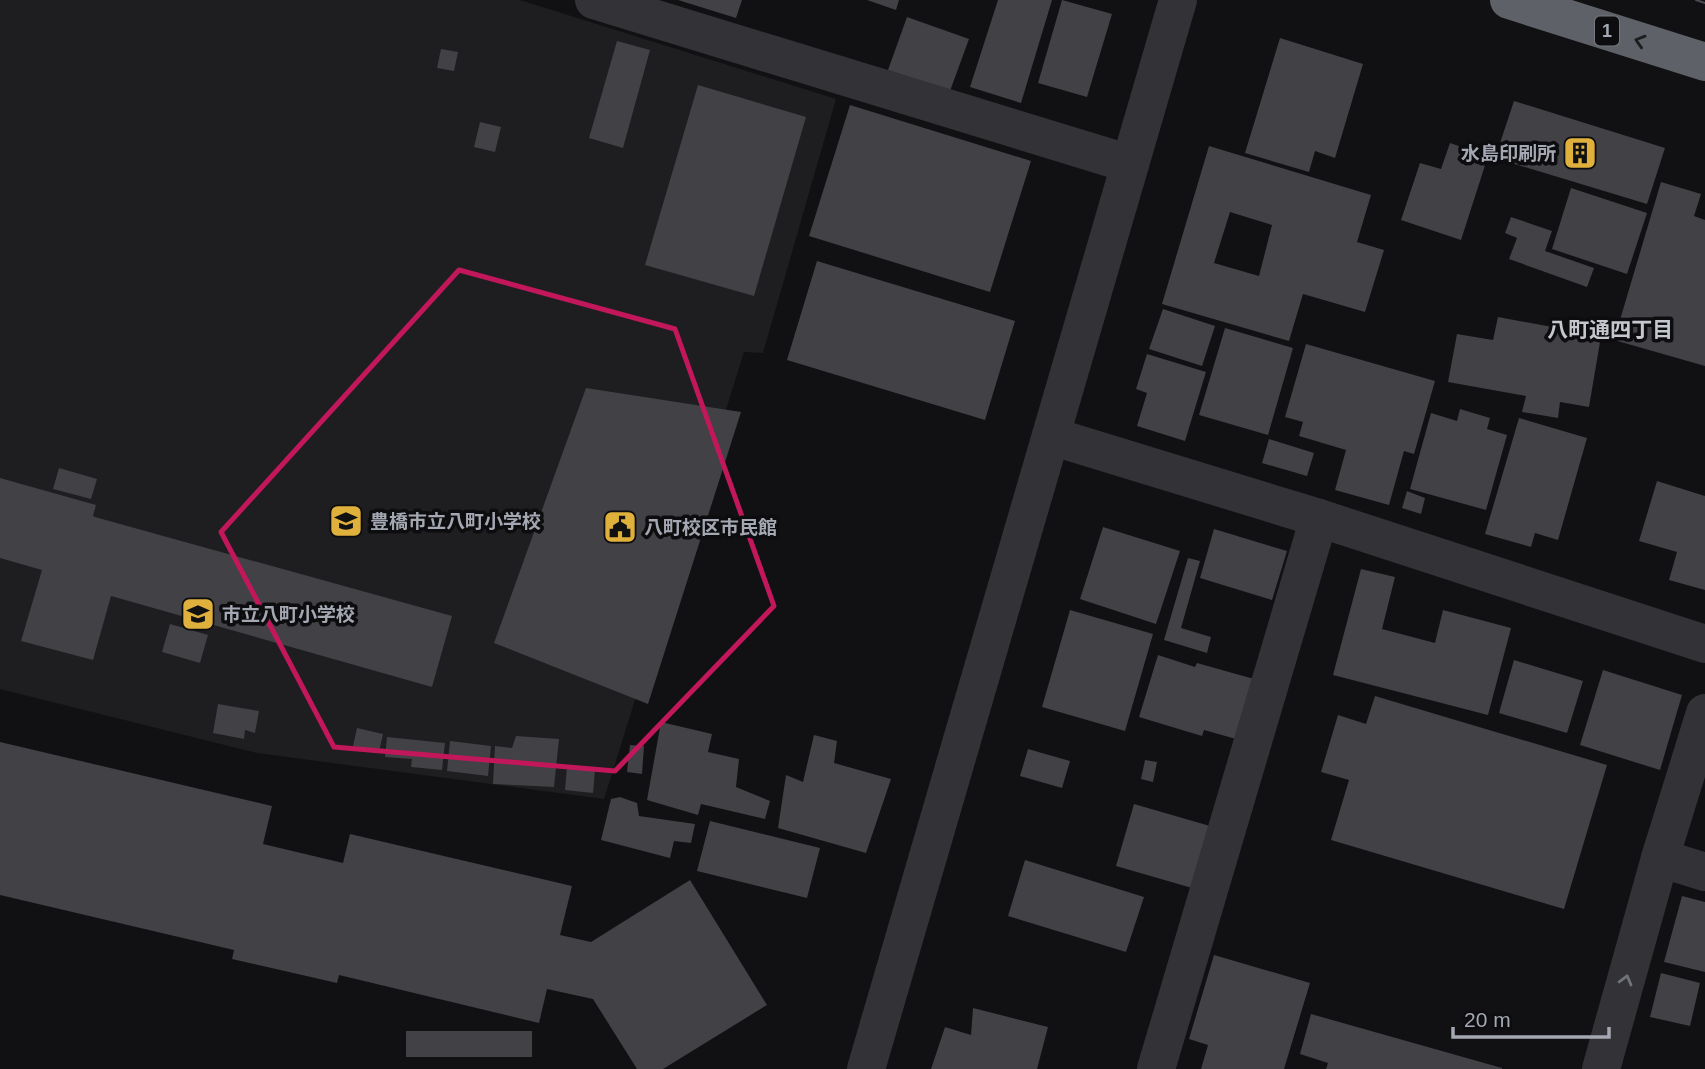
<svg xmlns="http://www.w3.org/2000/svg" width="1705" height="1069" font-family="Helvetica,'Noto Sans JP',sans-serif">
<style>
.built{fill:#1e1e20}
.building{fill:#414146;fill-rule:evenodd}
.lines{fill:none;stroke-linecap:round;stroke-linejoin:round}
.minor{stroke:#333337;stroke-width:38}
.highway{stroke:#5f6168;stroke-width:38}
.tram{stroke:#4c4d52;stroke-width:2}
.oneway{stroke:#1d1d20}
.oneway2{stroke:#71737b}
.marked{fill:none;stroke:#c2185b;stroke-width:5;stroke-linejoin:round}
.labels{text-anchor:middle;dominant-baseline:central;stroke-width:7;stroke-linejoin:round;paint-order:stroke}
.shield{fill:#0d0c0e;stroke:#777981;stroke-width:2}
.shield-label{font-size:18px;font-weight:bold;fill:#a4a8b2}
.poi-label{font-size:19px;font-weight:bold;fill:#a4a8b2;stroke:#0d0c0e;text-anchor:start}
.neighbourhood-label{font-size:21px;font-weight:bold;fill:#c5c7cf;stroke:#0d0c0e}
</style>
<rect width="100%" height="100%" fill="#111113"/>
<polygon class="built" points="0,0 520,0 836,99 763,353 744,352 604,799 257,753 0,689"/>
<g class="building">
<polygon points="678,0 742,0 736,18"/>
<polygon points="867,0 899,0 896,10"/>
<polygon points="998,0 1052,0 1021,103 970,87"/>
<polygon points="1062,0 1112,14 1087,97 1038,83"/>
<polygon points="907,17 969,39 950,91 888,70"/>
<polygon points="1280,38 1363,64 1335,158 1315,151 1309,172 1245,153"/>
<polygon points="617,41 650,50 623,148 589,138"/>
<polygon points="441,49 458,52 454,71 437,68"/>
<polygon points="698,85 806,117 754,296 645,265"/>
<polygon points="1514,101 1665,148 1647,204 1495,158"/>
<polygon points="850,105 1031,161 990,292 809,236"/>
<polygon points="480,122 501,127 495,152 474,147"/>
<polygon points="1450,143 1488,156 1461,240 1401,220 1420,163 1441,169"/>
<path d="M1209 146 1371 195 1357 242 1384 250 1365 312 1303 294 1289 341 1162 304ZM1230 212 1272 225 1259 276 1214 263Z"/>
<polygon points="1661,182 1701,194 1694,216 1705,220 1705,366 1614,340"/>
<polygon points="1571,188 1647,213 1627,274 1552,249"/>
<polygon points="1511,217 1552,231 1545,251 1594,268 1587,287 1509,259 1517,238 1505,233"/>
<polygon points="817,261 1015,321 985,420 787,360"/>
<polygon points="1163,309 1215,326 1202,366 1149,349"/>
<polygon points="1498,317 1601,336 1589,407 1560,402 1558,418 1522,412 1526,396 1448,382 1457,334 1493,340"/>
<polygon points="1225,328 1293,348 1268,435 1199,415"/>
<polygon points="1306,344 1435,381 1414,454 1404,451 1389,505 1335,490 1346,450 1299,436 1303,422 1285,417"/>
<polygon points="1147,354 1206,372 1185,441 1137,426 1147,393 1136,389"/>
<polygon points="586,388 741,412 648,704 494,643"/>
<polygon points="1460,409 1490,418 1487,429 1507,435 1486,510 1410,489 1431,413 1457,421"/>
<polygon points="1519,418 1587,438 1558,540 1535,533 1531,547 1485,534"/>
<polygon points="1269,439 1314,453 1307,476 1262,463"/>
<polygon points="59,468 97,479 91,499 53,489"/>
<polygon points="0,478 96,505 93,516 95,517 452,616 432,687 111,596 93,660 21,641 42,570 0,558"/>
<polygon points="1657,481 1705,496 1705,590 1669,580 1677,552 1639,541"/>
<polygon points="1407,491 1425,498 1421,514 1402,508"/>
<polygon points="1103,527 1180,551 1156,624 1080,599"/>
<polygon points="1214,529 1287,551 1272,600 1200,578"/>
<polygon points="1188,558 1200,561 1181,628 1211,637 1207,653 1164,640"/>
<polygon points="1361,569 1395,577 1382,629 1435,643 1443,610 1511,628 1488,715 1333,675"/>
<polygon points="1070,610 1153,634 1125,731 1042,707"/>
<polygon points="170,624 208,635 200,663 162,652"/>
<polygon points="1158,655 1195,667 1197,663 1254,679 1236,739 1204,730 1202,736 1139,717"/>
<polygon points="1514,660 1583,681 1567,733 1499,713"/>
<polygon points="1603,670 1682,695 1660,770 1580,745"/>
<polygon points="1375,696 1607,765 1564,909 1331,840 1349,780 1321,772 1338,715 1366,724"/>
<polygon points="218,704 259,711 255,733 245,730 244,739 213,733"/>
<polygon points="661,722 712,734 708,752 739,759 736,787 770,801 765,819 701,804 698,815 647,800"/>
<polygon points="357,728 383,734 379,752 353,746"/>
<polygon points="814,735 837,741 834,763 891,779 866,853 778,828 786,775 803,782"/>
<polygon points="516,736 559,739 554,787 493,784 495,746 512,748"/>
<polygon points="387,737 445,743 442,770 411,767 412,759 385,757"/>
<polygon points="450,741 491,746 488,776 447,771"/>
<polygon points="0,742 272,806 263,844 343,863 350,834 572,886 560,935 591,942 690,880 767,1005 663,1069 637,1069 593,999 547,989 539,1023 339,975 337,983 232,959 234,950 0,895"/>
<polygon points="630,745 644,746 642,774 627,772"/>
<polygon points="1028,749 1070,761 1062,788 1020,776"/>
<polygon points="1145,760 1157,762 1153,782 1141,779"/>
<polygon points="567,767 595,770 593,793 565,790"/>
<polygon points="620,797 637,803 639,816 695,824 691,843 674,841 670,858 601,840 611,799"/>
<polygon points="1134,804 1210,826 1192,888 1116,866"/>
<polygon points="710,821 820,848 807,898 697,871"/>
<polygon points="1025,860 1144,897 1126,952 1008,916"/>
<polygon points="1682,896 1705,902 1705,972 1664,962"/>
<polygon points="1214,955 1310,983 1284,1069 1201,1069 1208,1045 1189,1039"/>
<polygon points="1661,973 1700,983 1690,1026 1650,1017"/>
<polygon points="973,1008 1048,1027 1037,1069 931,1069 945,1027 971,1035"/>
<polygon points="1311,1014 1502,1068 1502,1069 1326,1069 1328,1063 1300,1054"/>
<rect x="406" y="1031" width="126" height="26"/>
</g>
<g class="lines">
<g class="minor">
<polyline points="594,0 1130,164"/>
<polyline points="1051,436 1319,518 1705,644"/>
<polyline points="1660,858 1705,872"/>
<polyline points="866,1069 1178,0"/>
<polyline points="1156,1069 1319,518"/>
<polyline points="1601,1069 1660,858 1705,713"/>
</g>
<polyline class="highway" points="1509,0 1705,62"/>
<polyline class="tram" points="1696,0 1705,3"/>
</g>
<defs><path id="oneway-chevron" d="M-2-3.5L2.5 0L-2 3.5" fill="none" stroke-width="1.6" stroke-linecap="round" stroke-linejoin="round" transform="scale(1.75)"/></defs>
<use class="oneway" href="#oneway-chevron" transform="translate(1640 41) rotate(-163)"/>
<use class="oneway2" href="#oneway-chevron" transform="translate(1626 980) rotate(-75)"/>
<path class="marked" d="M459 270 675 329 774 606 615 771 334 747 221 532Z"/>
<defs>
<symbol id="building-square" viewBox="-11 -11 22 22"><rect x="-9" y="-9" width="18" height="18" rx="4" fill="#e0b03c" stroke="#0d0c0e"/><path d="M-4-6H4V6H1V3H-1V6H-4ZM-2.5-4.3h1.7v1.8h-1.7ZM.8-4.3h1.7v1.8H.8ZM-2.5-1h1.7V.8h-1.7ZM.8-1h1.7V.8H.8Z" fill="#111"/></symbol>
<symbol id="school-square" viewBox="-11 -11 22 22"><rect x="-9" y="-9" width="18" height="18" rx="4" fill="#e0b03c" stroke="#0d0c0e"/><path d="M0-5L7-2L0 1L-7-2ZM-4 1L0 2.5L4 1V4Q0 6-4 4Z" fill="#111"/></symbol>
<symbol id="civic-square" viewBox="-11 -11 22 22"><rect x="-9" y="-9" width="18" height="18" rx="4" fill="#e0b03c" stroke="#0d0c0e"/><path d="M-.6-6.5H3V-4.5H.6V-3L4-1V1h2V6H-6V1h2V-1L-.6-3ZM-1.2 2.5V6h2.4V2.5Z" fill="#111"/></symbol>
</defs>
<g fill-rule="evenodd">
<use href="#building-square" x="1561" y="134" width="38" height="38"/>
<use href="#school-square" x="327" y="502" width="38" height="38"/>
<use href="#civic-square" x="601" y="508" width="38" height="38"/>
<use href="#school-square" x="179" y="595" width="38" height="38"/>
</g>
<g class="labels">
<rect class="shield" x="1595" y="16.5" width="24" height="29" rx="5"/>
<g class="shield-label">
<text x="1607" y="31">1</text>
</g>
<g class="poi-label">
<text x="1556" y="153" text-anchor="end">水島印刷所</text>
<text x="370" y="521">豊橋市立八町小学校</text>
<text x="644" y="527">八町校区市民館</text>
<text x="222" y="614">市立八町小学校</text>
</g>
<g class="neighbourhood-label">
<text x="1610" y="329">八町通四丁目</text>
</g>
</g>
<path d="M1453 1027v10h156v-10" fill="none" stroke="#a4a8b2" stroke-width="3.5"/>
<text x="1464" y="1027" font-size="21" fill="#a4a8b2" stroke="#0d0c0e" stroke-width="5" paint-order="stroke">20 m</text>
</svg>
